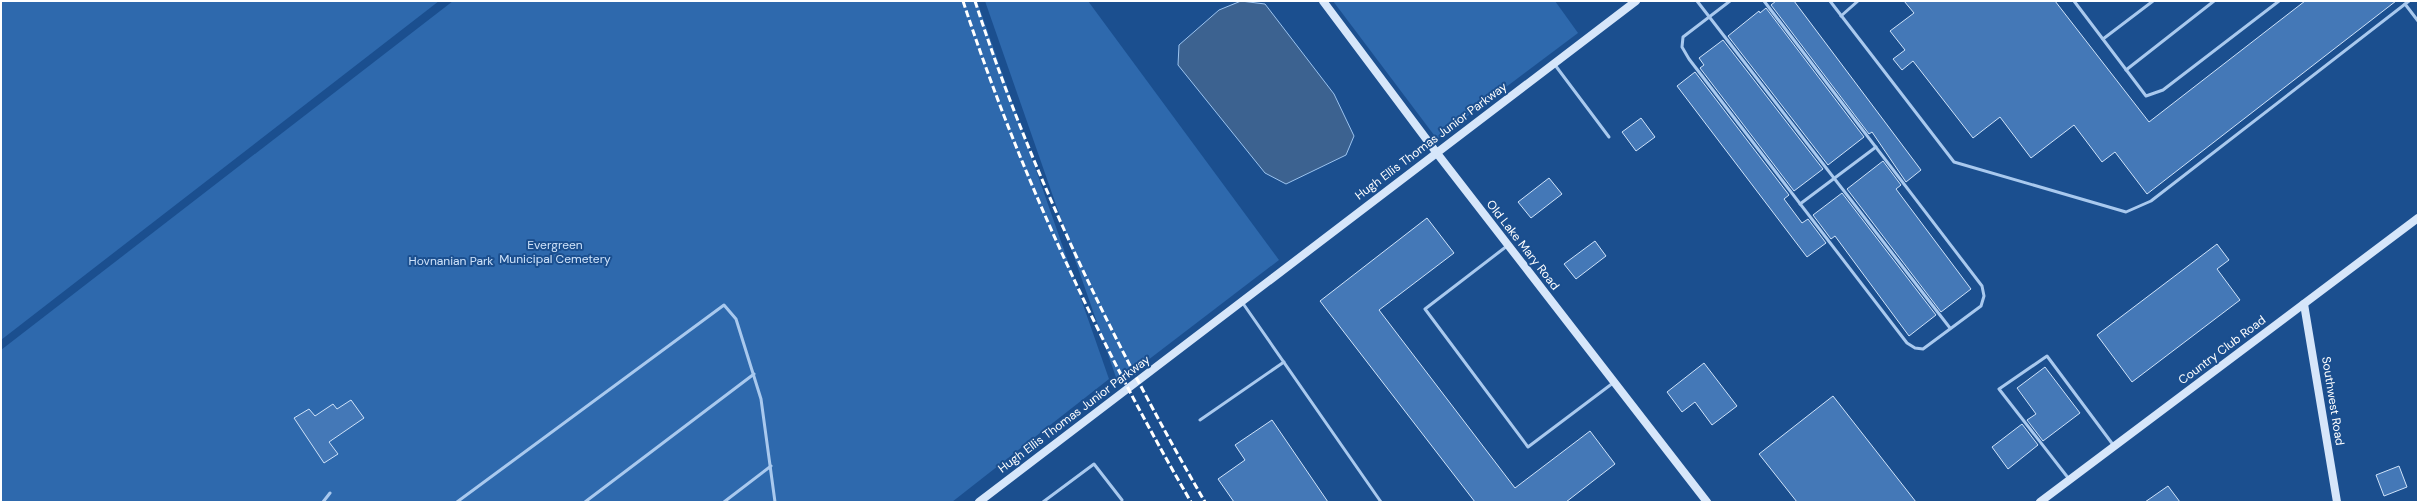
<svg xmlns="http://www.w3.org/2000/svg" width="2419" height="503" font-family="'DM Sans',sans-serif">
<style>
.green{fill:#2e69ad}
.water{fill:#3c6290;stroke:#9cc4f0}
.building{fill:#4478b7;stroke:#cfe3fa}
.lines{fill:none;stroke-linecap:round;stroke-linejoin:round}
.lane{stroke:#a9c9ee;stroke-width:3}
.secondary{stroke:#d6e6fa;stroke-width:8}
.rail{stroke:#fff;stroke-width:3;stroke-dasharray:7 3;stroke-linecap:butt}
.labels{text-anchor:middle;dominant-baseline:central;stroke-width:4;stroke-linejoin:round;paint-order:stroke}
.street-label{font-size:12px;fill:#fff;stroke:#1b4f8f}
.park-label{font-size:12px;fill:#cfe3fa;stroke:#1b4f8f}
</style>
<rect width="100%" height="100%" fill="#1b4f8f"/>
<g class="green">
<polygon points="1,1 439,1 1,340"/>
<polygon points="453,1 977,1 1109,379 952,502 1,502 1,350"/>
<polygon points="985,1 1088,1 1279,260 1118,383"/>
<polygon points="1333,1 1555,1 1578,33 1437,139"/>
</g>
<polygon class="water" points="1241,1 1265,4 1334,94 1354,136 1346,155 1286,184 1265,173 1178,65 1179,45 1219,10"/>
<g class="building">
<polygon points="1776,1 1794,1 1921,170 1906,182 1872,132 1869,134 1771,5"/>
<polygon points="1904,1 2055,1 2149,122 2305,1 2396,1 2147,194 2115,152 2102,162 2074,125 2031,158 2000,117 1973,138 1913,61 1902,70 1893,59 1905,50 1890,31 1914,13"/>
<polygon points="1766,8 1864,137 1828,165 1728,36 1759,11 1760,13"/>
<polygon points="1723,40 1823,169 1794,191 1700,68 1704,65 1699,58"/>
<polygon points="1695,72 1789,195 1784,199 1802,223 1808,219 1826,243 1807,257 1677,86"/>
<polygon points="1641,118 1655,137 1636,151 1622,132"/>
<polygon points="1883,161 1901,185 1896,189 1971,289 1941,312 1847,189"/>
<polygon points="1549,178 1562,194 1531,218 1518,202"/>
<polygon points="1842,193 1936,315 1909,336 1835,236 1831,239 1813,215"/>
<polygon points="1427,218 1454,253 1379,310 1515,488 1590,431 1615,464 1566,502 1475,502 1320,301"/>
<polygon points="1595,241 1606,256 1576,279 1564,264"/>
<polygon points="2217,244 2229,260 2217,269 2240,300 2132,382 2097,335"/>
<polygon points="1704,363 1737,406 1712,425 1695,402 1682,412 1667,392"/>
<polygon points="2045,367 2080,413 2043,441 2027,420 2036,414 2017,388"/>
<polygon points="1833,396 1916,502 1797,502 1759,454"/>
<polygon points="351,400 364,418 329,442 338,454 324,463 294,418 309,409 315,416 333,404 337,409"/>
<polygon points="1272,420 1328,502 1234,502 1218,479 1245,460 1235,445"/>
<polygon points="2022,424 2038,445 2008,469 1992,447"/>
<polygon points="2399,466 2407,487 2384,496 2376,475"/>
<polygon points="2168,486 2180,502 2145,502"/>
</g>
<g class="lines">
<g class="lane">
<polyline points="1697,1 1950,328"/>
<polyline points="1730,1 1683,37 1682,47 1689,59 1907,343 1915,348 1923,349 1981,306 1984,296 1982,286 1764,1"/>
<polyline points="1830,1 1954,162 2126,212 2151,201 2409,1"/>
<polyline points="2074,1 2146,96 2163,90 2279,1"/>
<polyline points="2405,4 2418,21"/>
<polyline points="1841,16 1858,1"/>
<polyline points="2103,39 2153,1"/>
<polyline points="1555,65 1609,137"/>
<polyline points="2126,70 2214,1"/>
<polyline points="1800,204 1876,147"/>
<polyline points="1507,246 1425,309 1528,447 1613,383"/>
<polyline points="1242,302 1381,502"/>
<polyline points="1200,420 1284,362"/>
<polyline points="2069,479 1999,389 2047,356 2114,446"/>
<polyline points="323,502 330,493"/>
<polyline points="457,502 724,305 736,319 761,399 775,502"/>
<polyline points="585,502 754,374"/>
<polyline points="724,502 771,466"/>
<polyline points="1043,502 1094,464 1122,500"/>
</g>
<g class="secondary">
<polyline points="1323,1 1436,152 1707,502"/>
<polyline points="2304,304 2337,502"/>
<polyline points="979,502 1636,1"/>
<polyline points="2040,502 2418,218"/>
</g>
<g class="rail">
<path d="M963 1C1020 175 1099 344 1191 502"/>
<path d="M975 1C1031 174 1114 345 1205 502"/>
</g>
</g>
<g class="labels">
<g class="street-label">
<text transform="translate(1431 141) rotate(-37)">Hugh Ellis Thomas Junior Parkway</text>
<text transform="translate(1523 245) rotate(52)">Old Lake Mary Road</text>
<text transform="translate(2222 350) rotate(-37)">Country Club Road</text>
<text transform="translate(2333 401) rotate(81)">Southwest Road</text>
<text transform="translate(1074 414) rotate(-37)">Hugh Ellis Thomas Junior Parkway</text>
</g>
<g class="park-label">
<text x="555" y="245">Evergreen<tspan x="555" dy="14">Municipal Cemetery</tspan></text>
<text x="451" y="261">Hovnanian Park</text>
</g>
</g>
<rect width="2419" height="503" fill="none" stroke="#ffffff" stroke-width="4"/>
</svg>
